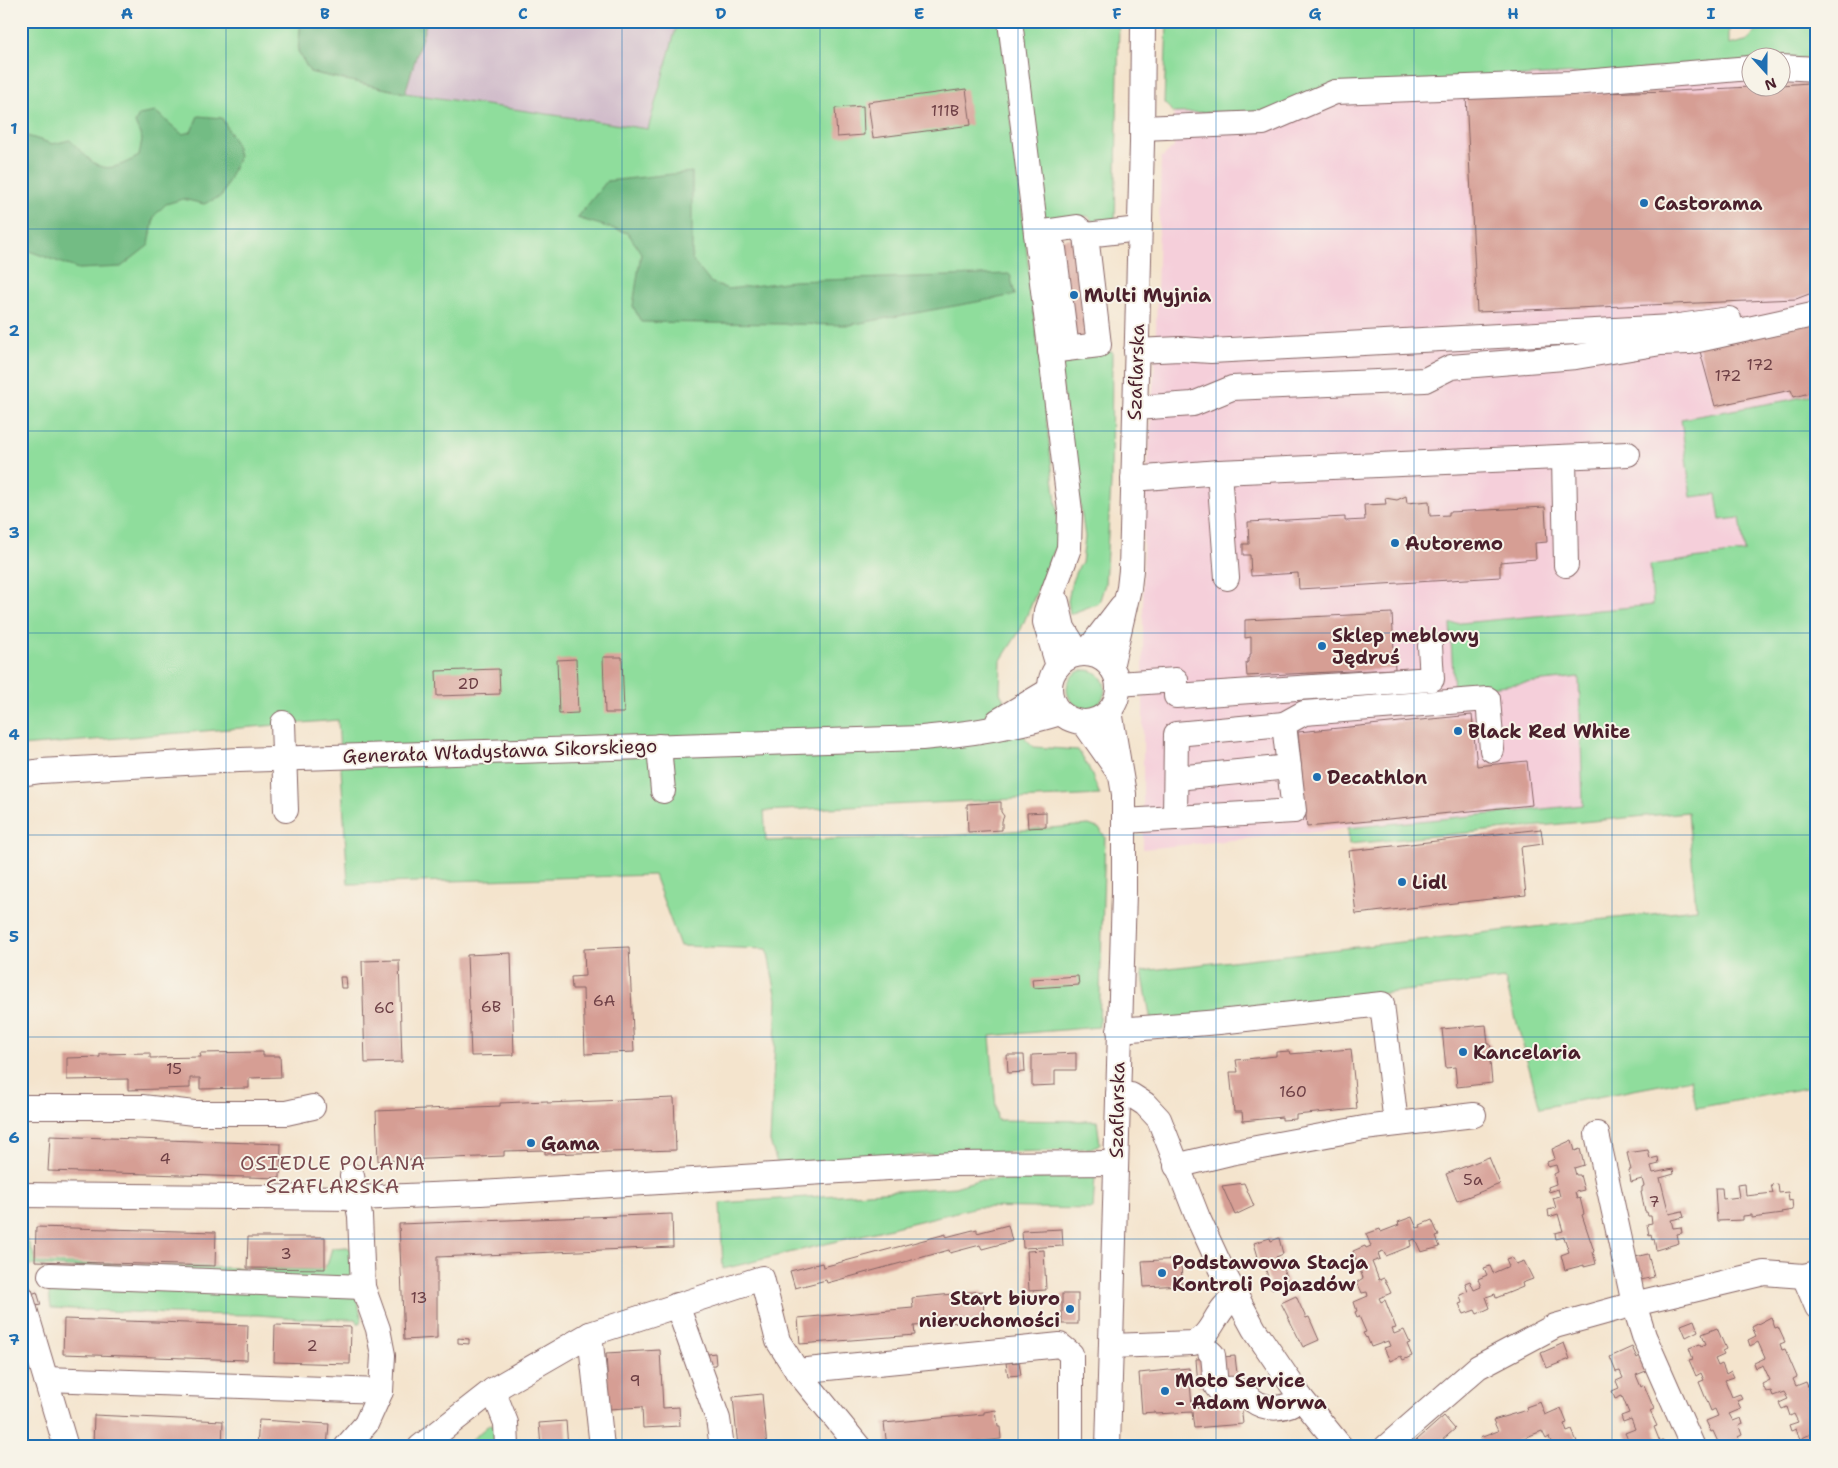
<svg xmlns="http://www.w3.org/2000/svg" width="1838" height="1468" font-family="'Shantell Sans',sans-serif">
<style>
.built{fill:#f5cfda}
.industrial{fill:#d1bdcb}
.green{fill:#8fdd9c;stroke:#6c7e64}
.forest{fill:#73bc84;stroke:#5e6e58}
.building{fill:#d69e94}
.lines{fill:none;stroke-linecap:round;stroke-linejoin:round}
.minor-casing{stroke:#866464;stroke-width:26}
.minor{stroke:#fff;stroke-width:24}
.grid{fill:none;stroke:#1f6fb2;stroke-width:1;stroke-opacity:0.55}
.poi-dot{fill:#1f6fb2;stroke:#f7f3e8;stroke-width:2}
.labels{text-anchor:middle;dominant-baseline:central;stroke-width:4;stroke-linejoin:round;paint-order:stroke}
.number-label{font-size:16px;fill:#6d3f45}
.poi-label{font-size:19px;font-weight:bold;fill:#4a1f2b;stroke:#f7f3e8;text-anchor:start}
.street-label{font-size:19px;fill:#4a1f2b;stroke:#f7f3e8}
.neighbourhood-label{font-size:20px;letter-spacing:1px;fill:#7b4b50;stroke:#f7f3e8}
.neatline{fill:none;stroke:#1f6fb2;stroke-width:2}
.grid-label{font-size:16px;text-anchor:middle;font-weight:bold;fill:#1f6fb2}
</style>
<rect width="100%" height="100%" fill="#f7f3e8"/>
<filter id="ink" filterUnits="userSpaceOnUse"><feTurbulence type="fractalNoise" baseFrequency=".02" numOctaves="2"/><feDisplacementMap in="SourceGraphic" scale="10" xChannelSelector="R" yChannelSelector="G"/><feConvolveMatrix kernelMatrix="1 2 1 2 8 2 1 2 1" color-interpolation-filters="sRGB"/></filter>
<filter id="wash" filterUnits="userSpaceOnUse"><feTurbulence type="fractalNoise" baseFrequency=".0096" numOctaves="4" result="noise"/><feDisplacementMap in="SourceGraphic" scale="20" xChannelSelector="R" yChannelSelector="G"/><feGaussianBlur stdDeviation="1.12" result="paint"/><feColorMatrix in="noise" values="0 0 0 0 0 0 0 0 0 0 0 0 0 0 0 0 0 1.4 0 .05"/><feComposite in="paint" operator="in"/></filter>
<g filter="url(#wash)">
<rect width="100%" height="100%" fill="#f4e4cd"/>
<polygon class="built" points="1817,59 1817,393 1789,400 1681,420 1691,497 1716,494 1740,518 1746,552 1650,565 1653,605 1450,624 1454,691 1579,677 1583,805 1143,849 1143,503 1148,463 1155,360 1161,158 1174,147 1174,113 1269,111 1322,88 1750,63 1750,88 1780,88 1781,61"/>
<polygon class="industrial" points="427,21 678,21 648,129 405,93"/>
<g class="green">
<polygon points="21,21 301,21 298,51 310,72 405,93 648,129 678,21 1000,21 1060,537 1021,629 1001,660 1000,693 1026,739 1034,747 1078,750 1088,766 1100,795 764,811 766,841 946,836 1089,825 1100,829 1105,837 1099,1027 990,1036 997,1120 1097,1121 1100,1144 1091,1148 1052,1151 954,1153 778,1165 770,1142 777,999 767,949 680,946 654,875 348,884 338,720 21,746"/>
<polygon points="1019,21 1119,21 1115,224 1097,226 1088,216 1043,221"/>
<polygon points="1167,21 1729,21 1729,45 1749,40 1763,21 1817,21 1817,59 1750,58 1750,63 1322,88 1269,111 1174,113 1164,103"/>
<polygon points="1112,351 1111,484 1105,584 1099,603 1070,614 1068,601 1072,581 1076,571 1082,563 1085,537 1058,358"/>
<polygon points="1817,393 1817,1086 1696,1108 1691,1079 1540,1108 1505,979 1151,1021 1142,971 1696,909 1688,812 1349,844 1348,828 1583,805 1579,677 1454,691 1450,624 1653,605 1650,565 1745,552 1740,518 1720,520 1716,494 1691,497 1681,419 1789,400"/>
<circle cx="1086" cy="689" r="19"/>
<polygon points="1095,1177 1093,1209 977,1207 723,1269 720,1203 955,1187 978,1180"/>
<polygon points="26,1238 38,1263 318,1270 327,1265 332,1248 347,1247 352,1250 353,1276 348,1282 25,1265 21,1254 21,1239"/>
<polygon points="47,1279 356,1294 362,1320 359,1324 355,1319 310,1319 258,1315 170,1314 51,1308"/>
<polygon points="490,1424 499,1427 501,1447 463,1447"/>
</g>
<g class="forest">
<polygon points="301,21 427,21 405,93 310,72 298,51"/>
<path d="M156 112 182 134 191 132 198 116 222 118 235 142 239 156 222 196 204 204 183 199 166 204 154 216 149 245 121 267 78 269 21 248V134L53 144 70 140C98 168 101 177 139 156L142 139 135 123 139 115Z"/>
<polygon points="692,172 692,260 710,282 728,289 793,281 1010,274 1015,295 849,325 641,322 633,306 641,253 628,233 577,218 607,181"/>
</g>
<g id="blocks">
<g class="building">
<polygon points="1809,83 1810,114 1817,114 1817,291 1796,299 1477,312 1466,96 1673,91 1750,87 1780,88 1780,85"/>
<polygon points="966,89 971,125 873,138 868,102"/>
<polygon points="863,106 864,135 837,137 835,108"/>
<polygon points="1076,237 1091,351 1072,353 1057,240"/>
<polygon points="1817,320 1817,391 1794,397 1791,390 1715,406 1698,344"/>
<polygon points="1406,496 1407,503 1429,501 1430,516 1449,515 1449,512 1545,507 1547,542 1535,543 1536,559 1500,562 1500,577 1299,589 1298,573 1251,576 1250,555 1243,555 1243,544 1249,544 1248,522 1345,517 1345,521 1365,520 1364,505 1386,504 1385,498 1397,500"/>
<polygon points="1392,613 1395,669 1247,676 1246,663 1248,662 1248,659 1250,658 1250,654 1251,654 1251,637 1245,638 1245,620"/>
<polygon points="603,657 622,657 624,713 605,713"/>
<polygon points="576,659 578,713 559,714 557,660"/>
<polygon points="499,669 500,694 437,696 436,671"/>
<polygon points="1472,715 1477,766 1527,761 1532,805 1307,827 1298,732"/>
<polygon points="1001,802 1001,812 1004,816 1002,821 1002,830 968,832 967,804"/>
<polygon points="1046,812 1046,827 1028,828 1027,813"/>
<polygon points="1541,829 1543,844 1521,847 1526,895 1356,914 1349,851"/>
<polygon points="629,947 634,1052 585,1054 583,989 572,989 571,977 585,976 584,949"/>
<polygon points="511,953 514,1055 471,1056 467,955"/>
<polygon points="399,960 402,1062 365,1063 362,961"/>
<polygon points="1078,976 1079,985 1033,988 1032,979"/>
<polygon points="340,977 346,977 347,988 341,988"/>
<polygon points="1486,1025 1488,1044 1490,1044 1491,1050 1489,1050 1492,1083 1457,1087 1455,1067 1446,1068 1442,1029"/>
<polygon points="1351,1049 1357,1109 1296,1115 1296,1119 1282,1120 1282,1117 1243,1121 1242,1112 1234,1112 1230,1072 1238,1072 1236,1060 1276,1056 1276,1052 1289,1051 1290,1054"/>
<polygon points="263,1052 263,1056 280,1056 281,1077 249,1078 249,1088 200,1089 200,1078 190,1078 190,1088 128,1090 128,1079 67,1080 67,1058 100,1057 100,1054 150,1053 150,1058 201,1057 200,1053"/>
<polygon points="1076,1053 1076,1070 1055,1070 1055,1085 1032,1086 1032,1055"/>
<polygon points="1007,1055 1024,1055 1025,1072 1008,1073"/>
<polygon points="674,1098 676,1150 545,1154 545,1150 504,1151 504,1156 378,1161 376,1111 500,1106 500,1103 547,1101 547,1103"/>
<polygon points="50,1136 281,1144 280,1178 48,1171"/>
<polygon points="1572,1140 1575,1151 1580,1149 1584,1165 1574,1168 1576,1175 1580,1175 1584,1190 1575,1192 1577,1199 1580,1198 1584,1214 1582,1215 1594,1251 1593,1252 1596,1264 1584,1267 1584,1265 1565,1270 1561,1255 1569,1252 1564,1237 1556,1239 1555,1233 1563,1231 1558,1214 1549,1217 1548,1210 1556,1208 1553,1198 1560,1196 1558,1189 1549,1192 1548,1187 1556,1184 1554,1174 1558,1172 1556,1165 1548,1167 1547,1162 1555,1159 1552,1149"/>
<polygon points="1648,1150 1650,1159 1658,1157 1659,1164 1651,1166 1653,1173 1673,1169 1674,1174 1660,1178 1669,1214 1682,1211 1684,1217 1671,1220 1673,1228 1681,1227 1682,1233 1677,1234 1679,1243 1656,1250 1654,1238 1652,1239 1651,1234 1649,1235 1647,1224 1652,1223 1651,1216 1648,1216 1647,1212 1645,1212 1641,1192 1642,1192 1642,1187 1644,1186 1642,1179 1631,1182 1629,1170 1631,1170 1627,1153"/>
<polygon points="1489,1157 1500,1184 1457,1201 1446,1174"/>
<polygon points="1244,1183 1254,1206 1235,1215 1222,1186"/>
<polygon points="1745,1184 1746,1196 1773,1193 1771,1185 1778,1184 1779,1193 1788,1192 1789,1201 1792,1200 1793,1210 1781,1212 1782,1214 1752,1218 1752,1215 1743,1216 1743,1220 1717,1221 1715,1188 1722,1188 1723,1199 1739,1197 1737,1185"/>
<polygon points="672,1214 673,1247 437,1257 437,1338 404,1340 399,1224"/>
<polygon points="1412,1217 1417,1228 1421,1227 1420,1225 1432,1220 1439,1236 1436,1237 1440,1247 1421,1252 1415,1239 1410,1241 1411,1246 1386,1256 1383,1251 1378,1253 1380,1259 1372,1262 1379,1280 1384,1278 1391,1293 1379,1298 1381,1302 1385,1300 1396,1328 1392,1329 1394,1334 1404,1330 1410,1343 1407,1344 1412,1356 1403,1360 1401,1356 1390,1361 1384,1348 1390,1346 1388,1341 1371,1347 1367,1337 1366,1338 1363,1333 1366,1332 1359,1316 1357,1317 1355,1312 1357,1311 1354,1302 1368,1296 1367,1292 1362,1293 1357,1282 1363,1278 1353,1251 1365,1246 1366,1248 1371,1246 1366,1234 1380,1229 1381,1232 1399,1225 1398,1222"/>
<polygon points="1008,1225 1012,1241 982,1249 980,1245 950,1253 949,1250 827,1283 826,1280 795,1288 790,1271 822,1263 823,1267 946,1234 946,1237 977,1229 977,1233"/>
<polygon points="36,1227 216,1232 215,1266 35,1261"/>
<polygon points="1062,1229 1063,1246 1023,1248 1022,1231"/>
<polygon points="248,1237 325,1237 325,1269 247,1268"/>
<polygon points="1270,1238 1271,1241 1279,1238 1283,1254 1276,1257 1277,1262 1281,1261 1288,1284 1271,1289 1265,1266 1261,1267 1254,1243"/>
<polygon points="1044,1250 1046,1290 1029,1291 1027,1251"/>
<polygon points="1648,1254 1654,1277 1641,1280 1635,1257"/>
<polygon points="1512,1257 1516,1264 1524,1261 1533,1279 1522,1283 1523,1287 1496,1298 1495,1294 1486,1297 1490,1308 1477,1314 1475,1310 1464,1314 1459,1304 1462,1303 1460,1295 1468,1292 1465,1283 1470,1281 1474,1290 1481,1287 1478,1279 1487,1275 1484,1268 1490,1266 1493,1273 1509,1266 1506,1259"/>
<polygon points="1181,1259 1182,1285 1144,1287 1142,1261"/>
<polygon points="983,1291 984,1320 914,1326 915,1335 800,1344 798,1318 913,1308 912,1298"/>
<polygon points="37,1292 41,1305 35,1306 31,1294"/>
<rect x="1062" y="1294" width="16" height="30"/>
<polygon points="1296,1296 1306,1318 1309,1317 1319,1340 1303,1347 1281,1303"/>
<polygon points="1771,1317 1775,1328 1778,1327 1785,1342 1780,1344 1782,1350 1785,1349 1797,1377 1793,1379 1796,1386 1806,1382 1813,1398 1809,1399 1812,1406 1817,1404 1817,1435 1813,1437 1811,1434 1800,1439 1796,1429 1791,1431 1789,1425 1798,1422 1794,1414 1790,1416 1787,1407 1782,1409 1779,1403 1788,1399 1784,1392 1773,1396 1771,1391 1766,1392 1762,1384 1770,1380 1763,1365 1756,1368 1754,1363 1765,1358 1758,1342 1750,1346 1748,1340 1756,1336 1752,1327"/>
<polygon points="64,1319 248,1325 247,1360 63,1354"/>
<polygon points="1694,1320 1698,1331 1686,1337 1681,1325"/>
<polygon points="275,1325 351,1327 350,1364 274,1362"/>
<polygon points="1717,1328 1726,1349 1722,1351 1724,1355 1715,1359 1718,1366 1722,1364 1726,1374 1731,1371 1734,1377 1725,1380 1732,1397 1740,1394 1742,1398 1737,1400 1741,1409 1729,1414 1733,1421 1741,1418 1743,1424 1739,1426 1742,1435 1738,1437 1741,1444 1748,1441 1750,1446 1749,1447 1714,1447 1713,1444 1718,1442 1713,1431 1711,1432 1706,1421 1718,1416 1715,1409 1711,1411 1699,1382 1704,1380 1701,1373 1696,1376 1689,1360 1693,1359 1689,1348 1700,1344 1701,1346 1706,1344 1702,1334"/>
<polygon points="458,1338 469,1339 469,1344 458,1343"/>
<polygon points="1564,1343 1570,1359 1547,1368 1541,1353"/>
<polygon points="1632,1347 1637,1358 1640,1356 1646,1371 1636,1375 1641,1387 1644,1385 1654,1409 1650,1411 1657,1426 1654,1427 1660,1442 1663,1441 1666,1447 1643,1447 1640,1440 1630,1444 1625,1433 1635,1429 1631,1419 1623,1422 1621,1416 1629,1413 1622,1396 1615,1399 1612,1391 1619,1388 1616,1381 1623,1378 1620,1371 1616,1372 1610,1357"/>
<polygon points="660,1350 663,1408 679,1407 680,1426 643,1428 642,1407 609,1409 606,1353"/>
<polygon points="715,1353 716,1365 703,1366 702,1355"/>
<polygon points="1235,1356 1238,1382 1198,1386 1196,1359"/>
<polygon points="1019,1362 1021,1375 1008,1376 1006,1363"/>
<polygon points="1189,1368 1192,1408 1241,1404 1243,1424 1194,1428 1192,1412 1155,1414 1155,1412 1142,1413 1139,1373"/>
<polygon points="762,1394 767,1447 738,1447 733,1397"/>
<polygon points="1540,1402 1545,1415 1561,1408 1567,1423 1564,1424 1567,1432 1572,1430 1578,1444 1574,1447 1549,1447 1552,1445 1549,1437 1546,1439 1542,1431 1506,1445 1507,1447 1484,1447 1480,1438 1498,1431 1493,1420 1527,1410 1526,1407"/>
<polygon points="996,1410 998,1427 1000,1427 1001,1439 917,1447 887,1447 884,1423 984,1414 984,1412"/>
<polygon points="94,1415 223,1421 222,1447 93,1447"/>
<polygon points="1444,1416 1455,1429 1434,1447 1409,1447"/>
<polygon points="259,1420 329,1424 327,1447 257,1447"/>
<polygon points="566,1421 568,1447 541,1447 539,1423"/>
</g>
</g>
</g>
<g filter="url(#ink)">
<use href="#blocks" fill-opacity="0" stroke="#866464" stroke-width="1"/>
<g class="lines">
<defs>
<g id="minor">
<polyline points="1010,21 1070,511 1069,548 1046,611 1045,622 1058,666"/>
<polyline points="1780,67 1817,69"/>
<polyline points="1142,128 1263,123 1335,92 1572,83 1750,68"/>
<polyline points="1036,233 1077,227 1086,235"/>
<polyline points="1054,249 1067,349"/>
<polyline points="1050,351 1099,345 1086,235 1139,229"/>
<polyline points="1136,351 1180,349 1211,351 1672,327 1729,319"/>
<polyline points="1135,408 1193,404 1232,388 1425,380 1451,367 1576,357 1661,343 1689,342 1817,314"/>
<polyline points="1564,457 1566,565"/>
<polyline points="1219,472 1227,578"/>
<polyline points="1133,479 1219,472 1628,454"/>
<polyline points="1057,602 1063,628 1079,654"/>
<circle cx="1084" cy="688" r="34"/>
<polyline points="1085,654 1121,607"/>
<polyline points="1111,667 1129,588 1131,570 1142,143 1143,21"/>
<polyline points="1118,684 1176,680 1176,696 1432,679 1430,646"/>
<polyline points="998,721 1050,690"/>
<polyline points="283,723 286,810"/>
<polyline points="1084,723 1117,770"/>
<polyline points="659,746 663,791"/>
<path d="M21 774 41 771 239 760 922 738C969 734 1015 727 1060 713"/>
<polyline points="1176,778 1289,767"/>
<polyline points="1175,818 1176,734 1284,724"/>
<polyline points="1124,821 1294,811 1284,724 1304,713 1488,699 1492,750"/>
<polyline points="1119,1030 1219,1022 1382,1004 1396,1124"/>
<polyline points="1118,1095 1131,1095 1145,1104 1159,1119 1198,1218 1223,1272 1254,1329 1301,1398 1341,1447"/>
<polyline points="21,1107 142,1107 194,1113 286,1113 313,1107"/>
<polyline points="1597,1134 1634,1304 1644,1336 1693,1447"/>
<polyline points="1176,1166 1230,1153 1364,1128 1474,1115"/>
<polyline points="21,1195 356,1198 481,1193 953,1164 1116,1163"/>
<polyline points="50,1275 363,1287"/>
<polyline points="1804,1276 1817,1307"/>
<polyline points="21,1296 66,1447"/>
<polyline points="677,1305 718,1419 722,1447"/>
<polyline points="590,1334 602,1447"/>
<path d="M1111 1346 1193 1343C1209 1337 1213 1320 1224 1307 1227 1303 1232 1301 1237 1298"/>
<path d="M1210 1352 1213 1355 1216 1386 1219 1390C1224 1389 1230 1388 1235 1389 1241 1390 1247 1396 1252 1400 1267 1411 1286 1410 1301 1398"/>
<polyline points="797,1371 1060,1345 1071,1354 1071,1447"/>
<polyline points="46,1379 381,1391"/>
<polyline points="493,1390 506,1423 507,1447"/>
<polyline points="346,1447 366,1424 381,1391 383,1355 378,1329 363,1287 360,1216 352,1176"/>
<polyline points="420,1447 493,1390 590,1334 762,1278 778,1341 797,1371 859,1447"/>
<polyline points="1108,1447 1124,892 1124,794 1110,711"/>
<polyline points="1386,1447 1478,1367 1555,1326 1634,1304 1764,1273 1804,1276 1817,1273"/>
</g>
</defs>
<use href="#minor" class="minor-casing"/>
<use href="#minor" class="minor"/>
</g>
</g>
<path class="grid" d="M226 21V1447M424 21V1447M622 21V1447M820 21V1447M1018 21V1447M1216 21V1447M1414 21V1447M1612 21V1447M21 229H1817M21 431H1817M21 633H1817M21 835H1817M21 1037H1817M21 1239H1817"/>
<g class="poi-dot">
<circle cx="1644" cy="203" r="5"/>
<circle cx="1074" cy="295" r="5"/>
<circle cx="1395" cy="543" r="5"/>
<circle cx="1322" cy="646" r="5"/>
<circle cx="1458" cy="731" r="5"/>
<circle cx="1317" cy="777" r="5"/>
<circle cx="1402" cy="882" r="5"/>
<circle cx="1463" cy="1052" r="5"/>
<circle cx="531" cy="1143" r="5"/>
<circle cx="1162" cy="1273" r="5"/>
<circle cx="1070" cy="1309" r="5"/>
<circle cx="1165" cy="1391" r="5"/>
</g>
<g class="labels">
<g class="number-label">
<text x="945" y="110">111B</text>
<text x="1760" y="364">172</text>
<text x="1728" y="375">172</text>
<text x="468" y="683">2D</text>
<text x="604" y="1000">6A</text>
<text x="491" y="1006">6B</text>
<text x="384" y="1007">6C</text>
<text x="174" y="1068">15</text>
<text x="1293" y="1091">160</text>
<text x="165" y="1158">4</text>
<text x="1473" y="1179">5a</text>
<text x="1654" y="1201">7</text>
<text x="286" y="1253">3</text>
<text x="419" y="1297">13</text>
<text x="312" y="1345">2</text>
<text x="635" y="1380">9</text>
</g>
<g class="poi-label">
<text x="1654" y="203">Castorama</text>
<text x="1084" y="295">Multi Myjnia</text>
<text x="1405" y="543">Autoremo</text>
<text x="1332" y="635">Sklep meblowy<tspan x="1332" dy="22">Jędruś</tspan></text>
<text x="1468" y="731">Black Red White</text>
<text x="1327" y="777">Decathlon</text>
<text x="1412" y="882">Lidl</text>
<text x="1473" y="1052">Kancelaria</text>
<text x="541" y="1143">Gama</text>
<text x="1172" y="1262">Podstawowa Stacja<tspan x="1172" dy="22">Kontroli Pojazdów</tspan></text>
<text x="1060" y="1298" text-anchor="end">Start biuro<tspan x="1060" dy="22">nieruchomości</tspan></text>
<text x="1175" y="1380">Moto Service<tspan x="1175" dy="22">- Adam Worwa</tspan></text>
</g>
<g class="street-label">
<text transform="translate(1136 372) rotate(-88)">Szaflarska</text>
<text transform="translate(500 751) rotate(-2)">Generała Władysława Sikorskiego</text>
<text transform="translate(1117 1110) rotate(-89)">Szaflarska</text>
</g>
<g class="neighbourhood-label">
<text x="333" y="1163">OSIEDLE POLANA<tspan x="333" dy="23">SZAFLARSKA</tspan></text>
</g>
</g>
<rect width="1838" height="1468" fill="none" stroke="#f7f3e8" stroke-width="55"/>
<g transform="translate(1766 72) rotate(159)"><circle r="24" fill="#f7f3e8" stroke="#b29e9c"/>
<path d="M0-4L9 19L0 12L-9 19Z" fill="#1f6fb2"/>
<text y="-8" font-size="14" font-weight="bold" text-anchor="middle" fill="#4a1f2b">N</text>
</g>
<rect x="28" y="28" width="1782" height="1412" class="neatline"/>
<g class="grid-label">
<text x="127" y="19">A</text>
<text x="325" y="19">B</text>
<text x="523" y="19">C</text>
<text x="721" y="19">D</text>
<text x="919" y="19">E</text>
<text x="1117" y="19">F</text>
<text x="1315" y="19">G</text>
<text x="1513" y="19">H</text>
<text x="1711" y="19">I</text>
<text x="14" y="134">1</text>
<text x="14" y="336">2</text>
<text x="14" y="538">3</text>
<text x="14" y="740">4</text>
<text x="14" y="942">5</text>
<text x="14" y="1143">6</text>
<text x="14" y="1345">7</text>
</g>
</svg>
